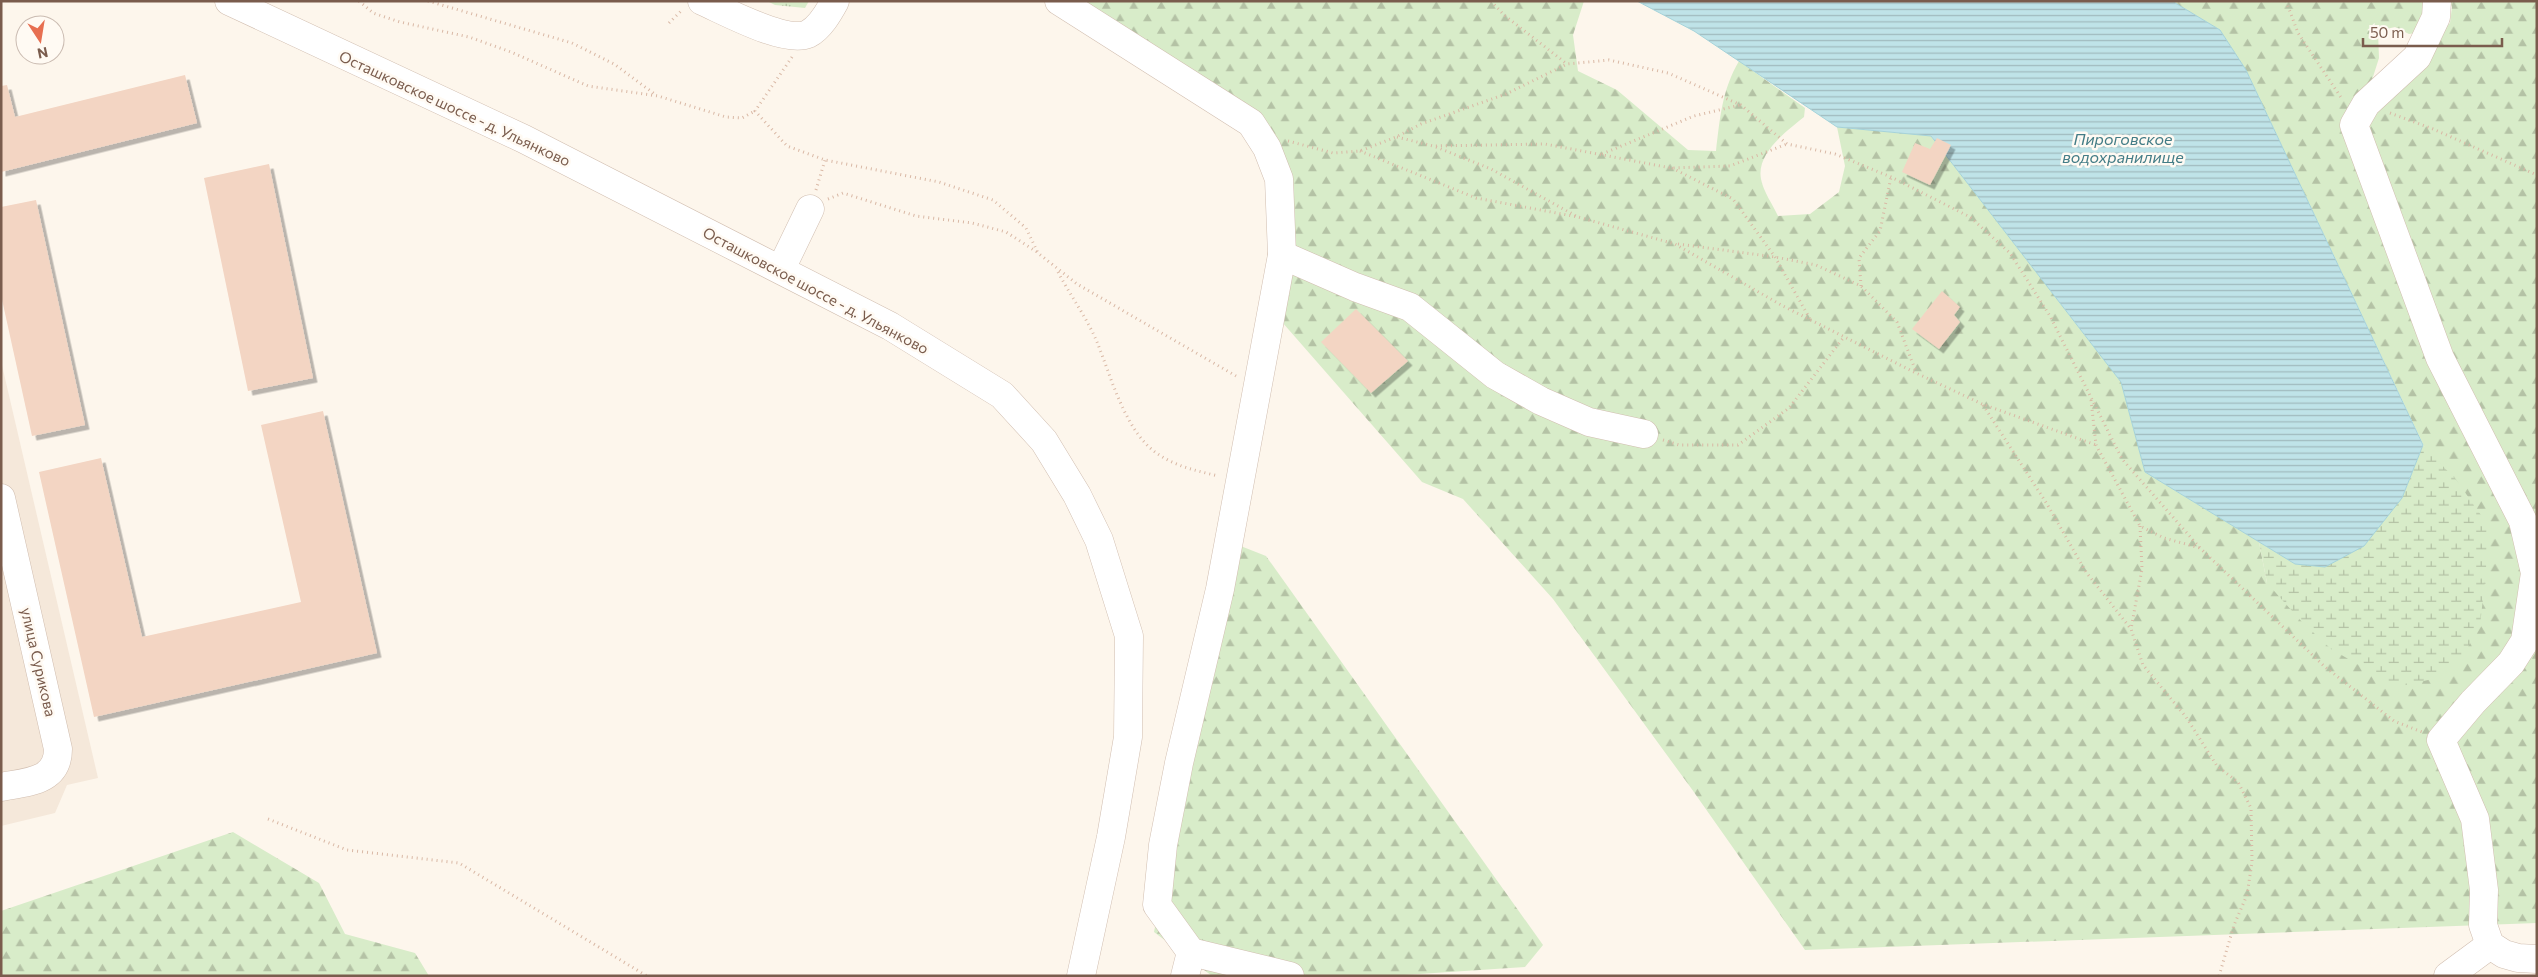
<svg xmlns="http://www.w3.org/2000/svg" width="2538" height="977" font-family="Commissioner,sans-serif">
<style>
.residential{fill:#f5e8da}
.forest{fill:url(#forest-firs)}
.wetland{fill:url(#wetland-marsh)}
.park{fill:url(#park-tufts)}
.water{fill:url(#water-rules);stroke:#a5d3da}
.building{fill:#f3d5c3;filter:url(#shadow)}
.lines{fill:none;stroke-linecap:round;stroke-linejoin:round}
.minor-casing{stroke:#d1beb0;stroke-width:29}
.path{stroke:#d9b8a5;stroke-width:3;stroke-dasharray:1 4;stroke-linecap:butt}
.minor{stroke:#fff;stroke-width:28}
.labels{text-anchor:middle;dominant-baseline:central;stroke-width:5;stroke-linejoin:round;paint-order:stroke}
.street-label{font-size:15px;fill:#7a5c4d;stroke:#fffaf3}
.water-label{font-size:16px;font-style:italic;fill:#437c86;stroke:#fffaf3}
</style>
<defs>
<pattern id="forest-firs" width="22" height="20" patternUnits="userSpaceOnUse" patternTransform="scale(1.25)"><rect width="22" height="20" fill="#d8ecc9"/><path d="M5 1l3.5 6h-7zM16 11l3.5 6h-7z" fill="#b4c2a5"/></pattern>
<pattern id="wetland-marsh" width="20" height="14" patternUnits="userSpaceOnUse" patternTransform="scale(1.25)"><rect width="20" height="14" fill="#d8ecc9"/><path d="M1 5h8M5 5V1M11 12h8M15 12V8" fill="none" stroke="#b4c2a5"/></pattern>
<pattern id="park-tufts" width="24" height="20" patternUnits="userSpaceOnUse" patternTransform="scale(1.25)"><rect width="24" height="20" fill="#d8ecc9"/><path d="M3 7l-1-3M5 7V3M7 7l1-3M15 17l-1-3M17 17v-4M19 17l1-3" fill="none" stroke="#b4c2a5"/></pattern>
<pattern id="water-rules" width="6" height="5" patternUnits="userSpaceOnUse" patternTransform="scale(1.25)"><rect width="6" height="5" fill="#bfe3e8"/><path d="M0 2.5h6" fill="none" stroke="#a0bbbe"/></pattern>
<filter id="shadow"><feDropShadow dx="4.5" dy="4.5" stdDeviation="0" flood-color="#0004"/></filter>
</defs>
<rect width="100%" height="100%" fill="#fdf6ec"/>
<polygon class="residential" points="1,361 98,778 67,785 55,813 1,826"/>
<g class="forest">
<path d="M1078 1H1584L1573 35 1578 71 1617 90 1688 150 1716 151C1720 118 1722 90 1739 61L1805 108 1804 117C1787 131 1756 153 1761 179 1763 191 1773 205 1778 216L1810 214 1839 192 1845 166 1837 127 1931 136 2121 382 2145 472 2259 542 2267 583 2449 499 2246 70 2220 30 2172 1H2429L2416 33 2409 34 2395 27 2378 31 2379 58 2372 80 2380 88 2450 23 2452 7 2450 1H2537V923L1805 950 1691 788 1553 599 1463 499 1422 482 1282 322 1293 203 1257 113Z"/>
<polygon points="1233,543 1266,556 1543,945 1525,967 1389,976 1212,976 1154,932"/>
<polygon points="233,832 319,883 345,934 415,953 429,976 1,976 1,911"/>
</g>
<polygon class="wetland" points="2423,445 2457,481 2488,525 2486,572 2480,625 2462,658 2437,678 2397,687 2331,649 2302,622 2267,583 2259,542 2295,564 2402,498"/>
<polygon class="park" points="767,1 809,1 805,8 775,5"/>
<polygon class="water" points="1637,1 2172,1 2220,30 2246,70 2423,445 2402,498 2364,546 2325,567 2295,564 2145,472 2121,382 1931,136 1837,127 1694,31"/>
<g class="building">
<polygon points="185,75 197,123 1,172 1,86 7,85 15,117"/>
<polygon points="1937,138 1951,145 1930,185 1902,172 1915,143 1930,149"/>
<polygon points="269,164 313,378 248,391 204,178"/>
<polygon points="36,200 85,425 32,436 1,295 1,207"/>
<polygon points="1942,291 1960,307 1954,315 1960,322 1939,349 1912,329"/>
<polygon points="1356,309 1408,361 1371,393 1321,342"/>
<polygon points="323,411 377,653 94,717 39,472 101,458 142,637 301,602 261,425"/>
</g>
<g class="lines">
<defs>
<g id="minor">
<polyline points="229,1 524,139 890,326 1002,395 1044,441 1077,495 1099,540 1129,636 1128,737 1111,837 1081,976"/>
<path d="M702 1C725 11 785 44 808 34 820 28 829 12 835 1"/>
<polyline points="1059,1 1251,123 1267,148 1279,179 1282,255 1220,589 1179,763 1163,845 1157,905 1191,952 1290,976"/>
<polyline points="2437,1 2436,17 2417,57 2366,104 2354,125 2440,358 2523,521 2535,573 2525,641 2511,663 2473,702 2441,740 2475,819 2484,890 2483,925 2490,945 2504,954 2518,958 2537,959"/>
<polyline points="1282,255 1355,287 1410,307 1495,375 1541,401 1589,422 1644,434"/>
<polyline points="781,269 810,209"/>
<path d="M1 498 58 749C58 782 27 782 1 787"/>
<polyline points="1185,976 1191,952"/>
<polyline points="2448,976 2490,945"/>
</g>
</defs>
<use href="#minor" class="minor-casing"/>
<g class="path">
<polyline points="359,1 373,13 400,22 469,37 511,52 588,86 658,96 726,117 742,118 755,111"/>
<polyline points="428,1 572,43 614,64 656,95"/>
<polyline points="1491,1 1504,15 1567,64"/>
<polyline points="2286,1 2298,33 2342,99"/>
<polyline points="669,23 683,9"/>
<polyline points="792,57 755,111 787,146 825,160 939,182 993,200 1026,228 1038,253 1077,284 1236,376"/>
<polyline points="2390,113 2433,129 2537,175"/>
<polyline points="1397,137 1433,146 1545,144 1671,168 1730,166 1787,144"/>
<polyline points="1288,141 1333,153 1360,151 1396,137 1421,124 1506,94 1567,64 1609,60 1668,73 1741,105 1787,144 1835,154 1891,177 1970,217 2010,253 2050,316 2122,459 2200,548 2324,666 2394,721 2422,732"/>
<polyline points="1436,147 1491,169 1576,216"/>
<polyline points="1360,151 1476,198 1578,217 1675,244 1783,306 1916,373 1982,404 2096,445"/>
<polyline points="1602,154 1694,116 1740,105"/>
<polyline points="1672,168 1733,199 1775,257 1810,319"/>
<polyline points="816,190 825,160"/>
<polyline points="828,199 843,193 916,216 972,223 1006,232 1037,252"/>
<polyline points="1678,244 1775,257 1816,265 1861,286 1897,322 1916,372"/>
<path d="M1058 272C1070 295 1087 318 1097 342 1111 376 1126 436 1161 456 1178 467 1198 471 1218 476"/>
<polyline points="1861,286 1859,258 1880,231 1891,177"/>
<polyline points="2091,400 2096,445 2140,526 2164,538 2200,548"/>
<polyline points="1983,405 2047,504 2086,572 2131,629"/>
<polyline points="1663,440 1679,445 1738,445 1789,408 1844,337"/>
<polyline points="2140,526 2142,569 2131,629 2143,665 2186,717 2217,766 2238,782 2251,808 2252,862 2247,895 2234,925 2219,976"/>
<polyline points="268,819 347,850 459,863 647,976"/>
</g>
<use href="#minor" class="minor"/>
</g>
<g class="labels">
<g class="street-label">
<text transform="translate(455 108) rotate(25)">Осташковское шоссе - д. Ульянково</text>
<text transform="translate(816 290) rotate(28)">Осташковское шоссе - д. Ульянково</text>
<text transform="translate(39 662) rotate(77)">улица Сурикова</text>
</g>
<g class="water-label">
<text x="2123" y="138">Пироговское<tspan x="2123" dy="18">водохранилище</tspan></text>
</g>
</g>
<rect width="2538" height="977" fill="none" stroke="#7a5c4d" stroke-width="5"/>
<g transform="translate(40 40) rotate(168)"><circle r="24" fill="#fffaf3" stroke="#cabbb1"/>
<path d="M0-4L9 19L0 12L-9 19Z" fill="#e76f51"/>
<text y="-8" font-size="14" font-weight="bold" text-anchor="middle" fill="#7a5c4d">N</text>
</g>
<path d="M2363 38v8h139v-8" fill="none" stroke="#7a5c4d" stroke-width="2.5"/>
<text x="2370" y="38" font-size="15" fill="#7a5c4d" stroke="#fffaf3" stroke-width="4" paint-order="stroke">50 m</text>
</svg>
